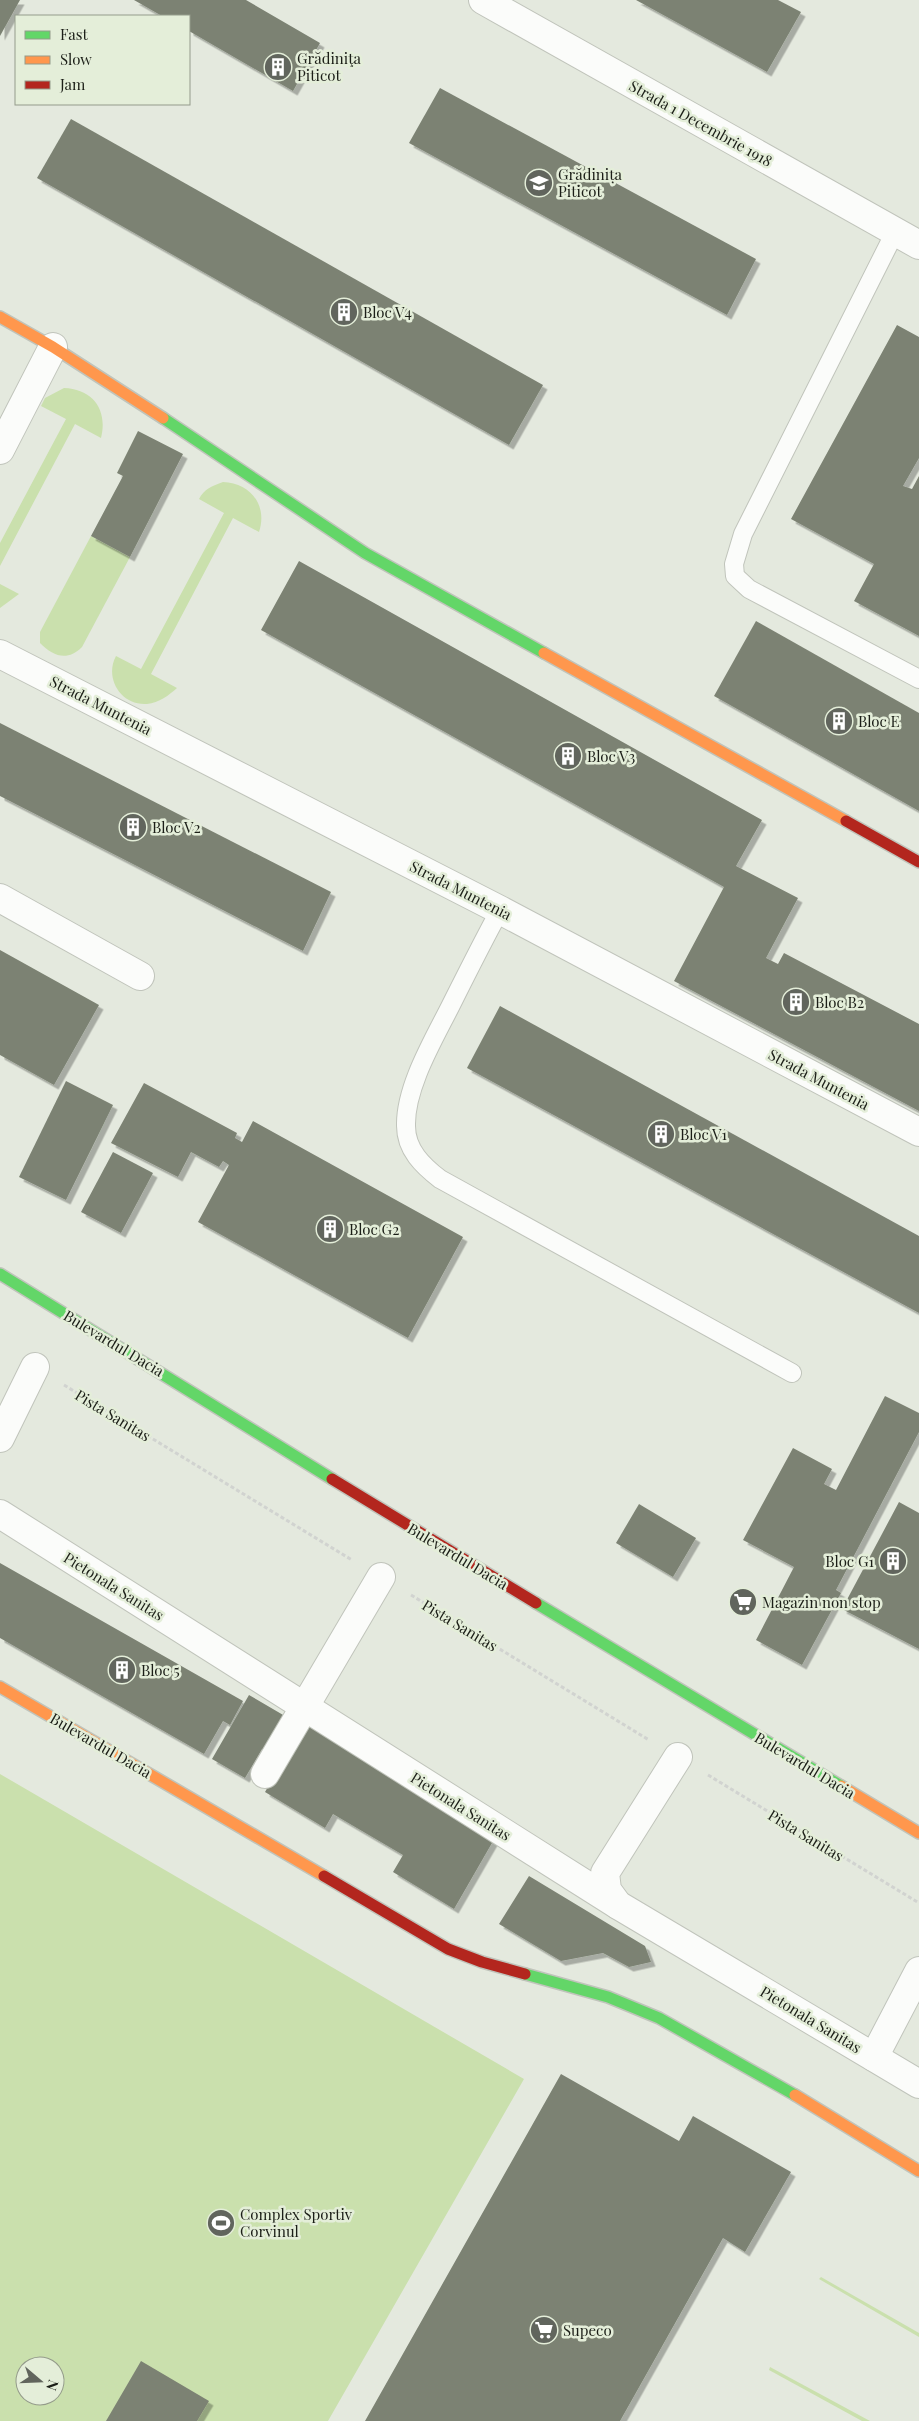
<svg xmlns="http://www.w3.org/2000/svg" width="919" height="2421" font-family="'Playfair Display',serif">
<style>
.green{fill:#cae0ad;fill-rule:evenodd}
.building{fill:#7c8273;filter:url(#shadow)}
.lines{fill:none;stroke-linecap:round;stroke-linejoin:round}
.lane-casing{stroke:#c0c4bb;stroke-width:20}
.street-casing{stroke:#c0c4bb;stroke-width:30}
.fast-casing{stroke:#c0c4bb;stroke-width:14}
.slow-casing{stroke:#c0c4bb;stroke-width:14}
.jam-casing{stroke:#c0c4bb;stroke-width:14}
.path{stroke:#d1d3d0;stroke-width:3;stroke-dasharray:4 2.5;stroke-linecap:butt}
.lane{stroke:#fbfcfa;stroke-width:18}
.street{stroke:#fbfcfa;stroke-width:28}
.fast{stroke:#63d668;stroke-width:11}
.slow{stroke:#ff974d;stroke-width:11}
.jam{stroke:#b3261e;stroke-width:11}
.labels{text-anchor:middle;dominant-baseline:central;stroke-width:5;stroke-linejoin:round;paint-order:stroke}
.poi-label{font-size:15px;fill:#1b1e17;stroke:#e4eed9;text-anchor:start}
.street-label{font-size:15px;fill:#1b1e17;stroke:#e4eed9}
</style>
<defs>
<filter id="shadow"><feDropShadow dx="4.5" dy="4.5" stdDeviation="0" flood-color="#0004"/></filter>
</defs>
<rect width="100%" height="100%" fill="#e4e9de"/>
<g class="green">
<path d="M64 388C93 389 108 410 101 438L75 424 0 566V543L66 419 41 406 45 398Z"/>
<path d="M223 482C250 483 268 505 259 532L233 518 151 674 177 688C169 695 159 703 147 704 121 706 104 678 116 656L141 669 224 513 199 499C204 489 212 486 223 482Z"/>
<path d="M91 536 130 557 82 647C67 662 53 656 40 643V632Z"/>
<polygon points="0,584 19,594 0,608"/>
<path d="M0 1774 524 2079 328 2421H0ZM25 2366H55V2396H25Z"/>
<polygon points="821,2277 919,2333 919,2337 819,2279"/>
<polygon points="770,2367 870,2421 862,2421 769,2370"/>
</g>
<g class="building">
<polygon points="0,0 20,0 0,36"/>
<polygon points="134,0 246,0 320,43 293,91 189,31 189,16 162,16"/>
<polygon points="636,0 778,0 801,12 767,72"/>
<polygon points="440,88 756,259 727,315 409,143"/>
<polygon points="71,119 543,385 509,445 37,178"/>
<polygon points="897,325 919,337 919,458 903,486 912,489 919,476 919,636 854,601 874,564 791,519"/>
<polygon points="138,431 183,454 130,557 91,536 123,476 117,473"/>
<polygon points="299,561 762,820 736,866 798,898 766,958 778,964 784,953 919,1024 919,1111 674,981 724,887 261,630"/>
<polygon points="756,621 919,713 919,811 714,696"/>
<polygon points="0,723 331,892 303,951 0,796"/>
<polygon points="0,950 99,1005 54,1085 0,1055"/>
<polygon points="500,1006 919,1236 919,1313 467,1068"/>
<polygon points="66,1081 113,1105 66,1200 19,1177"/>
<polygon points="144,1083 237,1133 235,1138 242,1142 253,1121 463,1237 408,1338 198,1222 229,1165 223,1161 219,1167 191,1152 178,1177 111,1143"/>
<polygon points="113,1152 153,1173 121,1233 81,1212"/>
<polygon points="885,1396 919,1413 919,1432 836,1590 841,1593 802,1665 756,1640 794,1567 743,1540 793,1448 832,1469 824,1484 836,1490"/>
<polygon points="899,1502 919,1513 919,1649 842,1609"/>
<polygon points="639,1504 696,1538 673,1577 616,1543"/>
<polygon points="0,1563 243,1701 230,1725 223,1721 204,1754 0,1638"/>
<polygon points="249,1695 290,1719 270,1754 262,1749 245,1778 212,1759"/>
<polygon points="305,1723 496,1836 454,1909 393,1872 403,1855 333,1814 325,1828 265,1792"/>
<polygon points="529,1876 645,1946 651,1962 629,1967 603,1953 561,1961 499,1924"/>
<polygon points="561,2074 679,2141 693,2116 791,2172 745,2252 723,2238 620,2421 365,2421"/>
<polygon points="141,2361 209,2401 197,2421 106,2421"/>
</g>
<g class="lines">
<defs>
<g id="lane">
<polyline points="895,232 743,534 734,564 735,576 749,589 919,679"/>
<path d="M500 910C483 941 467 973 451 1005 434 1039 405 1087 406 1126 406 1150 423 1166 440 1179L792 1373"/>
</g>
<g id="street">
<polyline points="483,0 919,245"/>
<polyline points="0,450 53,347"/>
<polyline points="0,654 500,910 919,1132"/>
<polyline points="0,898 140,976"/>
<polyline points="0,1438 35,1367"/>
<polyline points="0,1514 618,1905"/>
<polyline points="678,1757 605,1873 607,1890 618,1905 919,2084"/>
<polyline points="265,1774 381,1577"/>
<polyline points="874,2057 919,1971"/>
</g>
<g id="fast">
<polyline points="163,418 365,553 544,653"/>
<polyline points="0,1274 332,1479"/>
<polyline points="536,1603 841,1786"/>
<polyline points="525,1974 608,1997 659,2018 795,2095"/>
</g>
<g id="slow">
<polyline points="0,317 53,347 163,418"/>
<polyline points="544,653 846,821"/>
<polyline points="0,1687 324,1876"/>
<polyline points="841,1786 919,1833"/>
<polyline points="795,2095 919,2171"/>
</g>
<g id="jam">
<polyline points="846,821 919,862"/>
<polyline points="332,1479 536,1603"/>
<polyline points="324,1876 448,1949 482,1962 525,1974"/>
</g>
</defs>
<use href="#lane" class="lane-casing"/>
<use href="#street" class="street-casing"/>
<use href="#fast" class="fast-casing"/>
<use href="#slow" class="slow-casing"/>
<use href="#jam" class="jam-casing"/>
<g class="path">
<polyline points="64,1385 352,1560"/>
<polyline points="411,1595 649,1740"/>
<polyline points="708,1775 919,1903"/>
</g>
<use href="#lane" class="lane"/>
<use href="#street" class="street"/>
<use href="#fast" class="fast"/>
<use href="#slow" class="slow"/>
<use href="#jam" class="jam"/>
</g>
<defs>
<symbol id="building-disc" viewBox="-11 -11 22 22"><circle r="9.5" fill="#61655d" stroke="#e4eed9"/><path d="M-4-6H4V6H1V3H-1V6H-4ZM-2.5-4.3h1.7v1.8h-1.7ZM.8-4.3h1.7v1.8H.8ZM-2.5-1h1.7V.8h-1.7ZM.8-1h1.7V.8H.8Z" fill="#fff"/></symbol>
<symbol id="school-disc" viewBox="-11 -11 22 22"><circle r="9.5" fill="#61655d" stroke="#e4eed9"/><path d="M0-5L7-2L0 1L-7-2ZM-4 1L0 2.5L4 1V4Q0 6-4 4Z" fill="#fff"/></symbol>
<symbol id="supermarket-disc" viewBox="-11 -11 22 22"><circle r="9.5" fill="#61655d" stroke="#e4eed9"/><path d="M-6-5.5h2.5l.6 2H6L4.5 2H-2.5L-4.4-4H-6ZM-1.5 3.2a1.3 1.3 0 1 0 .1 0ZM3 3.2a1.3 1.3 0 1 0 .1 0Z" fill="#fff"/></symbol>
<symbol id="stadium-disc" viewBox="-11 -11 22 22"><circle r="9.5" fill="#61655d" stroke="#e4eed9"/><path d="M0-5a6.5 5 0 1 0 0 10a6.5 5 0 1 0 0-10ZM-3.5-1.8h7v3.6h-7Z" fill="#fff"/></symbol>
</defs>
<g fill-rule="evenodd">
<use href="#building-disc" x="262" y="51" width="32" height="32"/>
<use href="#school-disc" x="523" y="167" width="32" height="32"/>
<use href="#building-disc" x="328" y="296" width="32" height="32"/>
<use href="#building-disc" x="823" y="705" width="32" height="32"/>
<use href="#building-disc" x="552" y="740" width="32" height="32"/>
<use href="#building-disc" x="117" y="811" width="32" height="32"/>
<use href="#building-disc" x="780" y="986" width="32" height="32"/>
<use href="#building-disc" x="645" y="1118" width="32" height="32"/>
<use href="#building-disc" x="314" y="1213" width="32" height="32"/>
<use href="#building-disc" x="877" y="1545" width="32" height="32"/>
<use href="#supermarket-disc" x="727" y="1586" width="32" height="32"/>
<use href="#building-disc" x="106" y="1654" width="32" height="32"/>
<use href="#stadium-disc" x="205" y="2207" width="32" height="32"/>
<use href="#supermarket-disc" x="528" y="2314" width="32" height="32"/>
</g>
<g class="labels">
<g class="poi-label">
<text x="297" y="58">Grădiniţa<tspan x="297" dy="17">Piticot</tspan></text>
<text x="558" y="174">Grădinița<tspan x="558" dy="17">Piticot</tspan></text>
<text x="363" y="312">Bloc V4</text>
<text x="858" y="721">Bloc E</text>
<text x="587" y="756">Bloc V3</text>
<text x="152" y="827">Bloc V2</text>
<text x="815" y="1002">Bloc B2</text>
<text x="680" y="1134">Bloc V1</text>
<text x="349" y="1229">Bloc G2</text>
<text x="874" y="1561" text-anchor="end">Bloc G1</text>
<text x="762" y="1602">Magazin non stop</text>
<text x="141" y="1670">Bloc 5</text>
<text x="240" y="2214">Complex Sportiv<tspan x="240" dy="17">Corvinul</tspan></text>
<text x="563" y="2330">Supeco</text>
</g>
<g class="street-label">
<text transform="translate(701 123) rotate(29)">Strada 1 Decembrie 1918</text>
<text transform="translate(101 705) rotate(27)">Strada Muntenia</text>
<text transform="translate(461 890) rotate(27)">Strada Muntenia</text>
<text transform="translate(819 1079) rotate(28)">Strada Muntenia</text>
<text transform="translate(114 1343) rotate(31)">Bulevardul Dacia</text>
<text transform="translate(113 1415) rotate(31)">Pista Sanitas</text>
<text transform="translate(458 1556) rotate(31)">Bulevardul Dacia</text>
<text transform="translate(114 1586) rotate(32)">Pietonala Sanitas</text>
<text transform="translate(460 1625) rotate(31)">Pista Sanitas</text>
<text transform="translate(101 1745) rotate(30)">Bulevardul Dacia</text>
<text transform="translate(805 1765) rotate(31)">Bulevardul Dacia</text>
<text transform="translate(461 1806) rotate(32)">Pietonala Sanitas</text>
<text transform="translate(806 1835) rotate(31)">Pista Sanitas</text>
<text transform="translate(811 2019) rotate(31)">Pietonala Sanitas</text>
</g>
</g>
<rect x="15" y="15" width="175" height="90" fill="#e4eed9" stroke="#949b8b"/>
<rect x="25" y="31" width="25" height="8" fill="#63d668" stroke="#949b8b"/>
<text x="60" y="40" font-size="15" fill="#1b1e17">Fast</text>
<rect x="25" y="56" width="25" height="8" fill="#ff974d" stroke="#949b8b"/>
<text x="60" y="65" font-size="15" fill="#1b1e17">Slow</text>
<rect x="25" y="81" width="25" height="8" fill="#b3261e" stroke="#949b8b"/>
<text x="60" y="90" font-size="15" fill="#1b1e17">Jam</text>
<g transform="translate(40 2381) rotate(109)"><circle r="24" fill="#e4eed9" stroke="#949b8b"/>
<path d="M0-4L9 19L0 12L-9 19Z" fill="#61655d"/>
<text y="-8" font-size="14" font-weight="bold" text-anchor="middle" fill="#1b1e17">N</text>
</g>
</svg>
